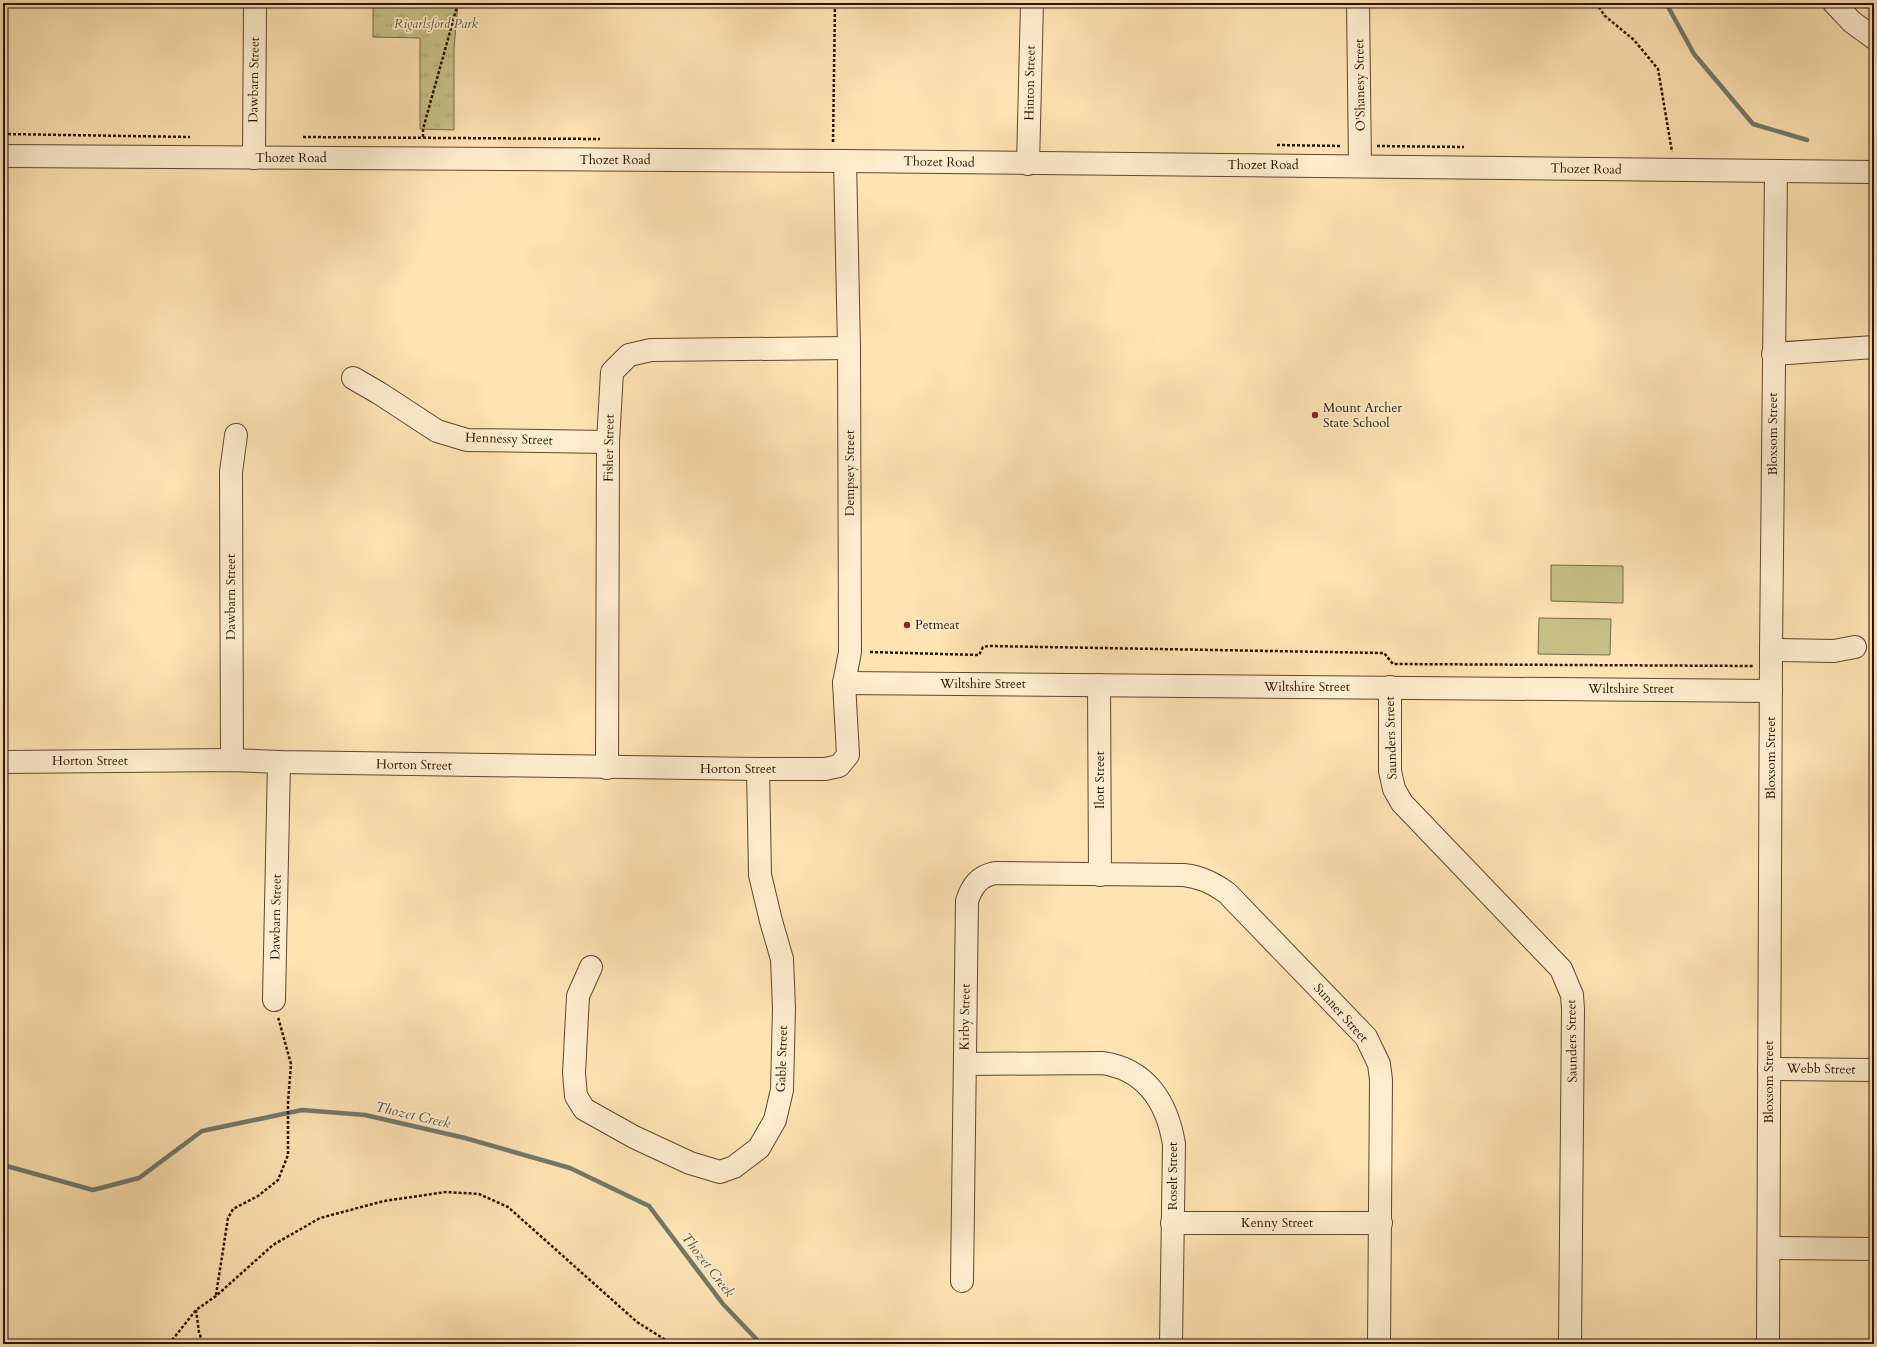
<svg xmlns="http://www.w3.org/2000/svg" width="1877" height="1347" font-family="Cardo,serif">
<style>
.grass{fill:url(#grass-tufts);stroke:#796a46}
.pitch{fill:#c7c188;stroke:#796a46}
.lines{fill:none;stroke-linecap:round;stroke-linejoin:round}
.stream{stroke:#71796c;stroke-width:4.5}
.minor-casing{stroke:#60472f;stroke-width:24}
.path{stroke:#2b1303;stroke-width:2.5;stroke-dasharray:3 2;stroke-linecap:butt}
.minor{stroke:#feedce;stroke-width:22}
.poi-dot{fill:#8f2418;stroke:#feedce;stroke-width:1.5}
.labels{text-anchor:middle;dominant-baseline:central;stroke-width:3.5;stroke-linejoin:round;paint-order:stroke}
.park-label{font-size:13px;font-style:italic;fill:#625032;stroke:#feedce}
.street-label{font-size:13px;fill:#2b1303;stroke:#feedce}
.poi-label{font-size:13px;fill:#2b1303;stroke:#feedce;text-anchor:start}
.water-label{font-size:14px;font-style:italic;fill:#544e40;stroke:#feedce}
</style>
<defs>
<pattern id="grass-tufts" width="24" height="20" patternUnits="userSpaceOnUse"><rect width="24" height="20" fill="#c7c188"/><path d="M3 7l-1-3M5 7V3M7 7l1-3M15 17l-1-3M17 17v-4M19 17l1-3" fill="none" stroke="#aba574"/></pattern>
</defs>
<rect width="100%" height="100%" fill="#fee3b3"/>
<filter id="stains"><feTurbulence type="fractalNoise" baseFrequency=".005" numOctaves="4"/><feColorMatrix values="0 0 0 0 .2 0 0 0 0 .09 0 0 0 0 .02 0 0 0 .5 -.17"/></filter>
<radialGradient id="worn" r=".72"><stop offset=".6" stop-color="#630" stop-opacity="0"/><stop offset="1" stop-color="#630" stop-opacity=".3"/></radialGradient>
<polygon class="grass" points="373,3 458,3 454,48 454,130 420,129 420,38 373,37"/>
<g class="pitch">
<polygon points="1551,565 1623,566 1623,603 1551,601"/>
<polygon points="1539,618 1611,619 1610,655 1538,654"/>
</g>
<g class="lines">
<g class="stream">
<polyline points="1666,3 1694,54 1753,124 1807,140"/>
<polyline points="3,1165 93,1190 139,1178 202,1131 302,1110 365,1115 465,1138 570,1168 649,1206 723,1304 761,1344"/>
</g>
<defs>
<g id="minor">
<polyline points="1358,3 1360,166"/>
<polyline points="1834,3 1852,22 1874,38"/>
<polyline points="3,156 845,161 1874,172"/>
<polyline points="254,158 255,3"/>
<polyline points="1028,164 1032,3"/>
<polyline points="1773,354 1874,347"/>
<polyline points="353,378 379,393 437,431 467,440 608,442"/>
<polyline points="1771,650 1834,651 1855,647"/>
<polyline points="844,683 1771,691"/>
<polyline points="1099,685 1100,875"/>
<polyline points="1390,687 1390,771 1394,789 1402,803 1561,969 1572,995 1573,1009 1570,1344"/>
<polyline points="232,760 231,472 236,435"/>
<polyline points="3,762 232,760 279,762 758,769 825,769 839,766 848,755 844,683 850,652 849,348 845,161"/>
<polyline points="607,768 608,442 612,372 629,355 651,350 849,348"/>
<polyline points="591,967 578,996 574,1073 576,1096 584,1109 634,1137 690,1163 720,1172 734,1167 759,1148 775,1120 782,1090 784,1008 782,959 771,921 760,875 758,769"/>
<polyline points="274,1000 279,762"/>
<path d="M965 1064 1102 1063C1146 1069 1167 1102 1174 1144L1171 1344"/>
<polyline points="1769,1069 1874,1070"/>
<polyline points="1172,1223 1381,1223"/>
<polyline points="1769,1248 1874,1249"/>
<path d="M962 1281 967 901C972 886 979 876 995 873L1184 875C1201 877 1213 883 1227 893L1366 1037 1379 1064 1381 1080 1379 1344"/>
<polyline points="1768,1344 1771,650 1776,172"/>
</g>
</defs>
<use href="#minor" class="minor-casing"/>
<g class="path">
<polyline points="1596,3 1605,16 1634,40 1658,69 1672,152"/>
<polyline points="3,134 190,137"/>
<polyline points="303,137 600,139"/>
<polyline points="423,137 423,129 458,3"/>
<polyline points="833,142 835,3"/>
<polyline points="1277,145 1342,146"/>
<polyline points="1377,146 1464,147"/>
<polyline points="870,652 979,655 983,647 988,646 1384,653 1393,664 1753,666"/>
<polyline points="216,1295 228,1218 233,1209 258,1196 278,1180 288,1155 288,1102 291,1064 278,1017"/>
<polyline points="196,1310 199,1332 203,1344"/>
<polyline points="169,1344 196,1310 216,1296 273,1245 320,1218 384,1201 446,1192 479,1194 508,1207 637,1322 672,1344"/>
<polyline points="666,1344 669,1341"/>
</g>
<use href="#minor" class="minor"/>
</g>
<g class="poi-dot">
<circle cx="1315" cy="415" r="4"/>
<circle cx="907" cy="625" r="4"/>
</g>
<g class="labels">
<g class="park-label">
<text x="436" y="24">Rigarlsford Park</text>
</g>
<g class="street-label">
<text transform="translate(254 80) rotate(-89)">Dawbarn Street</text>
<text transform="translate(1030 83) rotate(-89)">Hinton Street</text>
<text transform="translate(1360 85) rotate(-91)">O'Shanesy Street</text>
<text x="291" y="158">Thozet Road</text>
<text x="615" y="160">Thozet Road</text>
<text transform="translate(939 162) rotate(1)">Thozet Road</text>
<text x="1263" y="165">Thozet Road</text>
<text transform="translate(1586 169) rotate(1)">Thozet Road</text>
<text transform="translate(1773 434) rotate(-90)">Bloxsom Street</text>
<text transform="translate(509 439) rotate(2)">Hennessy Street</text>
<text transform="translate(609 448) rotate(-89)">Fisher Street</text>
<text transform="translate(850 473) rotate(-90)">Dempsey Street</text>
<text transform="translate(231 597) rotate(-90)">Dawbarn Street</text>
<text x="983" y="684">Wiltshire Street</text>
<text x="1307" y="687">Wiltshire Street</text>
<text x="1631" y="689">Wiltshire Street</text>
<text transform="translate(1391 738) rotate(-92)">Saunders Street</text>
<text transform="translate(1771 758) rotate(-90)">Bloxsom Street</text>
<text x="90" y="761">Horton Street</text>
<text transform="translate(414 765) rotate(1)">Horton Street</text>
<text x="738" y="769">Horton Street</text>
<text transform="translate(1100 780) rotate(-90)">Ilott Street</text>
<text transform="translate(276 917) rotate(-89)">Dawbarn Street</text>
<text transform="translate(1341 1013) rotate(48)">Sunner Street</text>
<text transform="translate(965 1017) rotate(-89)">Kirby Street</text>
<text transform="translate(1572 1041) rotate(-91)">Saunders Street</text>
<text transform="translate(782 1059) rotate(-88)">Gable Street</text>
<text transform="translate(1821 1069) rotate(1)">Webb Street</text>
<text transform="translate(1769 1082) rotate(-90)">Bloxsom Street</text>
<text transform="translate(1173 1176) rotate(-90)">Roselt Street</text>
<text x="1277" y="1223">Kenny Street</text>
</g>
<g class="poi-label">
<text x="1323" y="408">Mount Archer<tspan x="1323" dy="15">State School</tspan></text>
<text x="915" y="625">Petmeat</text>
</g>
<g class="water-label">
<text transform="translate(413 1115) rotate(13)">Thozet Creek</text>
<text transform="translate(708 1265) rotate(52)">Thozet Creek</text>
</g>
</g>
<rect width="1877" height="1347" fill="none" stroke="#fee3b3" stroke-width="16"/>
<rect x="4" y="4" width="1869" height="1339" fill="none" stroke="#2b1303" stroke-width="2"/>
<rect x="8" y="8" width="1861" height="1331" fill="none" stroke="#2b1303"/>
<rect width="100%" height="100%" filter="url(#stains)"/>
<rect width="100%" height="100%" fill="url(#worn)"/>
</svg>
